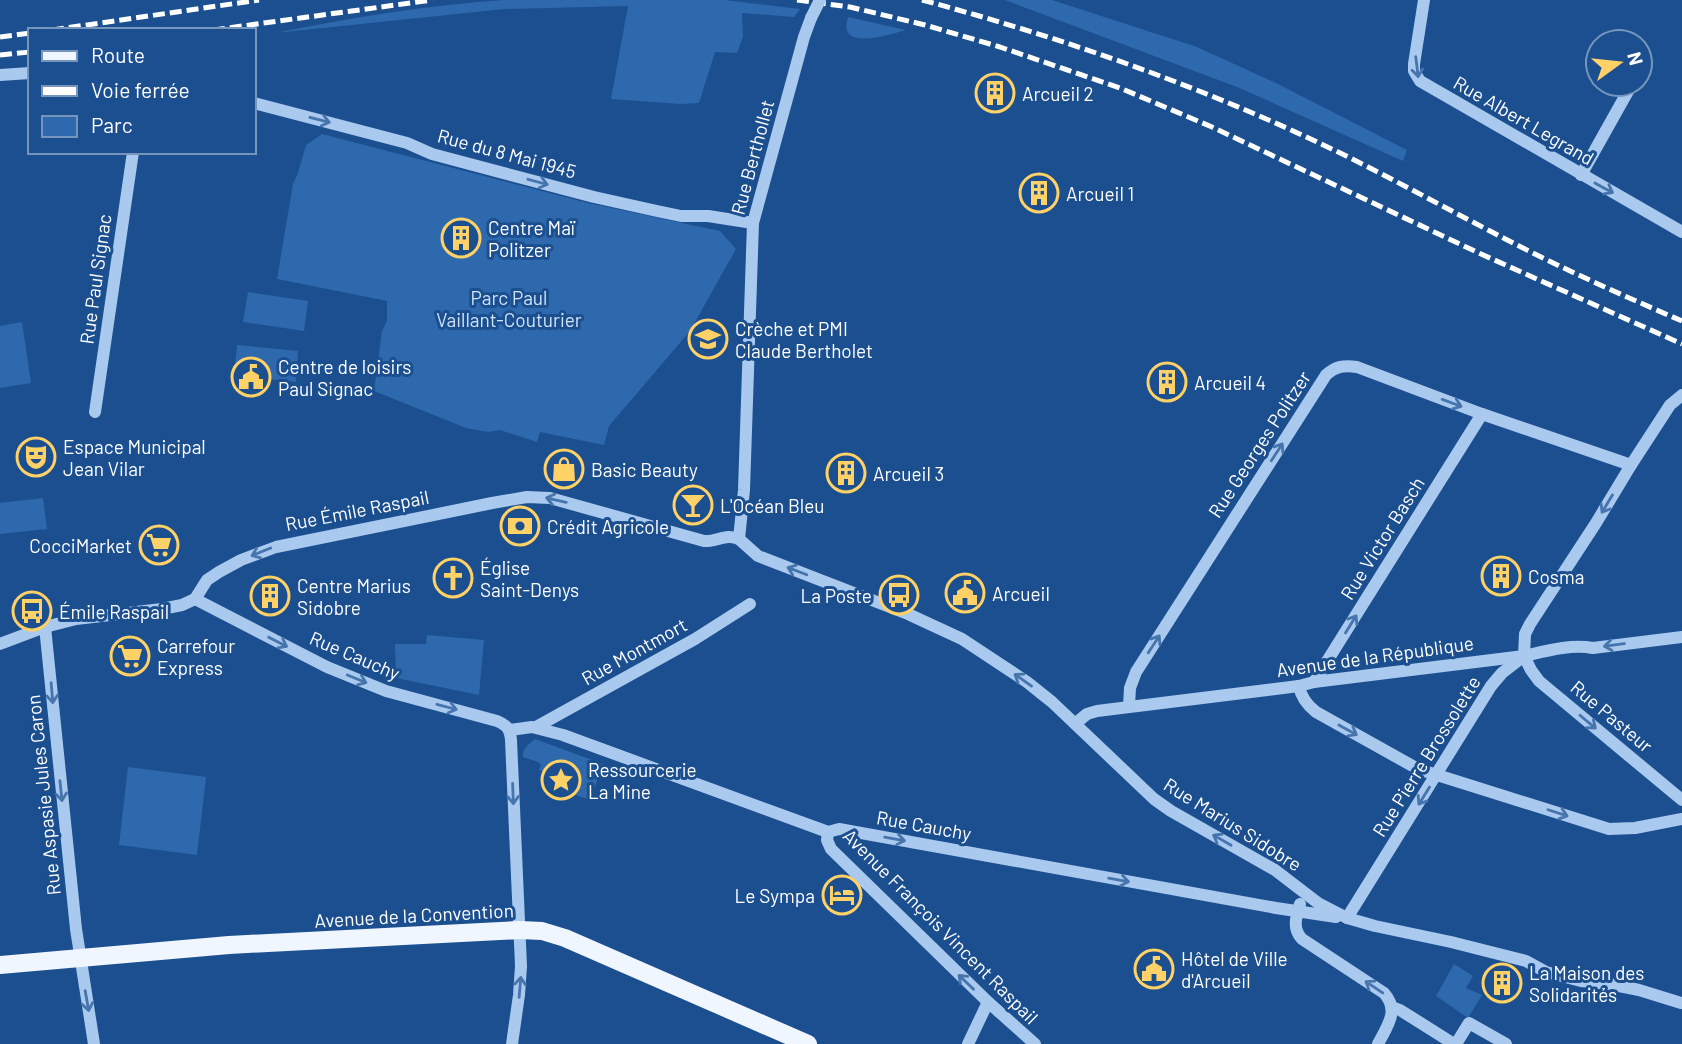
<svg xmlns="http://www.w3.org/2000/svg" width="1682" height="1044" font-family="Barlow,sans-serif">
<style>
.green{fill:#2e69ad}
.lines{fill:none;stroke-linecap:round;stroke-linejoin:round}
.minor{stroke:#a9c9ee;stroke-width:12}
.major{stroke:#f0f6ff;stroke-width:18}
.rail{stroke:#fff;stroke-width:5;stroke-dasharray:12 5;stroke-linecap:butt}
.minor-bridge{stroke:#a9c9ee;stroke-width:12}
.oneway{stroke:#4674ac}
.labels{text-anchor:middle;dominant-baseline:central;stroke-width:6;stroke-linejoin:round;paint-order:stroke}
.poi-label{font-size:19px;fill:#fff;stroke:#1b4f8f;text-anchor:start}
.street-label{font-size:19px;fill:#fff;stroke:#1b4f8f}
.park-label{font-size:19px;fill:#cfe3fa;stroke:#1b4f8f}
</style>
<rect width="100%" height="100%" fill="#1b4f8f"/>
<g class="green">
<path d="M504 0H725L800 9 794 17 742 13 743 37 737 53 715 52 699 103 680 104 611 99 628 6 504 9 275 33C350 18 427 5 504 0Z"/>
<polygon points="1005,0 1052,0 1197,47 1278,84 1407,150 1403,161 1237,87"/>
<path d="M848 17 906 30C891 34 836 53 848 17Z"/>
<polygon points="322,134 588,203 720,231 736,249 690,331 609,426 604,445 540,432 537,442 500,430 488,432 466,428 374,391 382,331 387,321 387,301 277,279 293,184 298,173 306,145"/>
<polygon points="248,292 308,301 304,331 243,322"/>
<polygon points="22,322 31,383 0,388 0,326"/>
<polygon points="237,345 298,351 296,382 234,376"/>
<polygon points="43,498 47,529 0,534 0,503"/>
<polygon points="427,635 484,640 479,695 396,678 395,644 426,644"/>
<path d="M535 739 603 764 590 800 573 794 576 785 545 774V772L539 770 541 765 538 762 523 757C522 749 529 744 535 739Z"/>
<polygon points="128,767 206,777 197,855 119,845"/>
<polygon points="1454,964 1473,976 1466,988 1482,995 1468,1018 1436,996"/>
</g>
<g class="lines">
<g class="minor">
<polyline points="1424,0 1414,64 1414,71 1420,81 1682,232"/>
<polyline points="1640,70 1643,64"/>
<polyline points="0,75 30,73"/>
<polyline points="254,103 407,143 432,154 594,197 657,211 681,216 708,216 753,223"/>
<polyline points="1581,175 1632,84"/>
<polyline points="95,412 133,152"/>
<polyline points="739,539 758,556 908,614 962,639 1027,682 1052,702 1154,799 1171,811 1275,870 1318,903 1347,918 1375,926 1451,942 1526,961 1546,972 1581,981 1609,984 1639,990 1681,1003"/>
<polyline points="739,539 744,490 753,223 804,37 811,18"/>
<path d="M195 599 327 667 386 691 497 721C507 725 510 729 511 740L521 966 519 995 512 1044"/>
<polyline points="45,627 76,929 94,1044"/>
<path d="M0 644 45 627 76 619 162 609 182 605 195 599 207 580 219 572 241 560 276 547 492 503 527 497 550 498 704 541C717 542 726 533 739 539"/>
<polyline points="1524,656 1531,670 1539,681 1682,800"/>
<polyline points="1314,682 1482,414"/>
<path d="M1299 686C1301 697 1307 705 1316 712L1418 769 1609 829 1635 828 1682 819"/>
<path d="M1129 706 1130 688 1136 672 1326 375C1336 366 1344 365 1357 367L1482 414 1631 465"/>
<path d="M1076 723 1087 714 1097 711 1299 686 1314 682 1524 656C1546 651 1570 644 1593 648L1682 637"/>
<polyline points="536,727 695,639 750,604"/>
<polyline points="510,730 532,727 563,735 828,832 839,829 1276,908 1336,917"/>
<polyline points="828,832 827,840 831,849 988,1002 1035,1044"/>
<path d="M1300 904C1296 917 1292 928 1302 939L1384 993C1400 1011 1387 1026 1378 1044"/>
<polyline points="1347,918 1491,686 1502,673 1524,656 1525,634 1530,624 1596,523 1631,465 1670,405 1682,395"/>
<polyline points="1392,1007 1400,1010 1454,1044"/>
<polyline points="968,1044 988,1002"/>
<polyline points="1456,1044 1469,1023 1506,1044"/>
</g>
<polyline class="major" points="0,965 229,945 520,930 542,931 565,938 808,1044"/>
<g class="rail">
<polyline points="797,0 850,7 925,25 1000,47 1120,88 1212,127 1481,254 1682,344"/>
<path d="M922 0C1056 36 1189 82 1315 141 1375 169 1432 201 1490 231 1552 264 1617 293 1682 321"/>
<polyline points="52,30 259,0"/>
<polyline points="213,30 432,0"/>
<polyline points="0,37 30,33"/>
<polyline points="0,55 30,52"/>
</g>
<polyline class="minor-bridge" points="811,18 820,0"/>
</g>
<defs><path id="oneway-shaft" d="M-6 0H5M1.5-3L5.5 0L1.5 3" fill="none" stroke-width="1.6" stroke-linecap="round" stroke-linejoin="round" transform="scale(1.75)"/></defs>
<g class="oneway">
<use href="#oneway-shaft" transform="translate(1417 67) rotate(83)"/>
<use href="#oneway-shaft" transform="translate(320 120) rotate(14)"/>
<use href="#oneway-shaft" transform="translate(538 182) rotate(15)"/>
<use href="#oneway-shaft" transform="translate(1604 188) rotate(29)"/>
<use href="#oneway-shaft" transform="translate(1452 403) rotate(20)"/>
<use href="#oneway-shaft" transform="translate(1277 452) rotate(-57)"/>
<use href="#oneway-shaft" transform="translate(556 500) rotate(-167)"/>
<use href="#oneway-shaft" transform="translate(1607 504) rotate(121)"/>
<use href="#oneway-shaft" transform="translate(261 552) rotate(158)"/>
<use href="#oneway-shaft" transform="translate(797 571) rotate(-159)"/>
<use href="#oneway-shaft" transform="translate(1351 624) rotate(-58)"/>
<use href="#oneway-shaft" transform="translate(278 642) rotate(27)"/>
<use href="#oneway-shaft" transform="translate(1154 644) rotate(-57)"/>
<use href="#oneway-shaft" transform="translate(1614 645) rotate(173)"/>
<use href="#oneway-shaft" transform="translate(357 679) rotate(22)"/>
<use href="#oneway-shaft" transform="translate(1023 680) rotate(-145)"/>
<use href="#oneway-shaft" transform="translate(52 693) rotate(85)"/>
<use href="#oneway-shaft" transform="translate(447 707) rotate(15)"/>
<use href="#oneway-shaft" transform="translate(1588 722) rotate(40)"/>
<use href="#oneway-shaft" transform="translate(1348 730) rotate(29)"/>
<use href="#oneway-shaft" transform="translate(61 791) rotate(84)"/>
<use href="#oneway-shaft" transform="translate(513 794) rotate(88)"/>
<use href="#oneway-shaft" transform="translate(1424 796) rotate(122)"/>
<use href="#oneway-shaft" transform="translate(1558 813) rotate(18)"/>
<use href="#oneway-shaft" transform="translate(895 839) rotate(10)"/>
<use href="#oneway-shaft" transform="translate(1222 840) rotate(-150)"/>
<use href="#oneway-shaft" transform="translate(1119 880) rotate(10)"/>
<use href="#oneway-shaft" transform="translate(966 982) rotate(-136)"/>
<use href="#oneway-shaft" transform="translate(520 987) rotate(-85)"/>
<use href="#oneway-shaft" transform="translate(1374 987) rotate(-146)"/>
<use href="#oneway-shaft" transform="translate(87 1001) rotate(80)"/>
</g>
<defs>
<symbol id="building-ring" viewBox="-11 -11 22 22"><circle r="9.5" fill="#1b4f8f" stroke="#ffd166" stroke-width="1.5"/><path d="M-4-6H4V6H1V3H-1V6H-4ZM-2.5-4.3h1.7v1.8h-1.7ZM.8-4.3h1.7v1.8H.8ZM-2.5-1h1.7V.8h-1.7ZM.8-1h1.7V.8H.8Z" fill="#ffd166"/></symbol>
<symbol id="school-ring" viewBox="-11 -11 22 22"><circle r="9.5" fill="#1b4f8f" stroke="#ffd166" stroke-width="1.5"/><path d="M0-5L7-2L0 1L-7-2ZM-4 1L0 2.5L4 1V4Q0 6-4 4Z" fill="#ffd166"/></symbol>
<symbol id="civic-ring" viewBox="-11 -11 22 22"><circle r="9.5" fill="#1b4f8f" stroke="#ffd166" stroke-width="1.5"/><path d="M-.6-6.5H3V-4.5H.6V-3L4-1V1h2V6H-6V1h2V-1L-.6-3ZM-1.2 2.5V6h2.4V2.5Z" fill="#ffd166"/></symbol>
<symbol id="theatre-ring" viewBox="-11 -11 22 22"><circle r="9.5" fill="#1b4f8f" stroke="#ffd166" stroke-width="1.5"/><path d="M-5-5.5Q0-4 5-5.5V0Q5 5 0 6Q-5 5-5 0ZM-3.3-2.5H-1v1.5H-3.3ZM1-2.5H3.3v1.5H1ZM-2.8 1Q0 5.5 2.8 1Z" fill="#ffd166"/></symbol>
<symbol id="shop-ring" viewBox="-11 -11 22 22"><circle r="9.5" fill="#1b4f8f" stroke="#ffd166" stroke-width="1.5"/><path d="M-5-2.5h2.3a2.7 3.5 0 0 1 5.4 0H5L5.5 6h-11ZM-1.5-2.5h3a1.5 2.3 0 0 0-3 0Z" fill="#ffd166"/></symbol>
<symbol id="bar-ring" viewBox="-11 -11 22 22"><circle r="9.5" fill="#1b4f8f" stroke="#ffd166" stroke-width="1.5"/><path d="M-6-5H6L.8 .8V4.5H3.5V6h-7V4.5H-.8V.8Z" fill="#ffd166"/></symbol>
<symbol id="bank-ring" viewBox="-11 -11 22 22"><circle r="9.5" fill="#1b4f8f" stroke="#ffd166" stroke-width="1.5"/><path d="M-6-4H6V4H-6ZM0-2.3a2.3 2.3 0 1 0 0 4.6a2.3 2.3 0 1 0 0-4.6Z" fill="#ffd166"/></symbol>
<symbol id="supermarket-ring" viewBox="-11 -11 22 22"><circle r="9.5" fill="#1b4f8f" stroke="#ffd166" stroke-width="1.5"/><path d="M-6-5.5h2.5l.6 2H6L4.5 2H-2.5L-4.4-4H-6ZM-1.5 3.2a1.3 1.3 0 1 0 .1 0ZM3 3.2a1.3 1.3 0 1 0 .1 0Z" fill="#ffd166"/></symbol>
<symbol id="church-ring" viewBox="-11 -11 22 22"><circle r="9.5" fill="#1b4f8f" stroke="#ffd166" stroke-width="1.5"/><path d="M-1.2-6h2.4v3.5h3.3v2.4h-3.3V6h-2.4V-.1h-3.3v-2.4h3.3Z" fill="#ffd166"/></symbol>
<symbol id="bus-ring" viewBox="-11 -11 22 22"><circle r="9.5" fill="#1b4f8f" stroke="#ffd166" stroke-width="1.5"/><path d="M-5-6H5V4H4V6H2V4H-2V6H-4V4H-5ZM-3.5-4V0h7V-4ZM-3.5 1.2v1.5H-2V1.2ZM2 1.2v1.5H3.5V1.2Z" fill="#ffd166"/></symbol>
<symbol id="sight-ring" viewBox="-11 -11 22 22"><circle r="9.5" fill="#1b4f8f" stroke="#ffd166" stroke-width="1.5"/><path d="M0-6L1.8-2.2L6-1.7L2.9 1.2L3.7 5.4L0 3.3L-3.7 5.4L-2.9 1.2L-6-1.7L-1.8-2.2Z" fill="#ffd166"/></symbol>
<symbol id="hotel-ring" viewBox="-11 -11 22 22"><circle r="9.5" fill="#1b4f8f" stroke="#ffd166" stroke-width="1.5"/><path d="M-6-4.5h1.5V1H6V5H4.5V3h-9V5H-6ZM-4 0a1.8 1.8 0 1 1 3.6 0ZM.5 0V-2.5h3Q6-2.5 6 0Z" fill="#ffd166"/></symbol>
</defs>
<g fill-rule="evenodd">
<use href="#building-ring" x="973" y="71" width="44" height="44"/>
<use href="#building-ring" x="1017" y="171" width="44" height="44"/>
<use href="#building-ring" x="439" y="216" width="44" height="44"/>
<use href="#school-ring" x="686" y="317" width="44" height="44"/>
<use href="#civic-ring" x="229" y="355" width="44" height="44"/>
<use href="#building-ring" x="1145" y="360" width="44" height="44"/>
<use href="#theatre-ring" x="14" y="435" width="44" height="44"/>
<use href="#shop-ring" x="542" y="447" width="44" height="44"/>
<use href="#building-ring" x="824" y="451" width="44" height="44"/>
<use href="#bar-ring" x="671" y="483" width="44" height="44"/>
<use href="#bank-ring" x="498" y="504" width="44" height="44"/>
<use href="#supermarket-ring" x="137" y="523" width="44" height="44"/>
<use href="#building-ring" x="1479" y="554" width="44" height="44"/>
<use href="#church-ring" x="431" y="556" width="44" height="44"/>
<use href="#civic-ring" x="943" y="571" width="44" height="44"/>
<use href="#bus-ring" x="877" y="573" width="44" height="44"/>
<use href="#building-ring" x="248" y="574" width="44" height="44"/>
<use href="#bus-ring" x="10" y="589" width="44" height="44"/>
<use href="#supermarket-ring" x="108" y="634" width="44" height="44"/>
<use href="#sight-ring" x="539" y="758" width="44" height="44"/>
<use href="#hotel-ring" x="820" y="873" width="44" height="44"/>
<use href="#civic-ring" x="1132" y="947" width="44" height="44"/>
<use href="#building-ring" x="1480" y="961" width="44" height="44"/>
</g>
<g class="labels">
<g class="poi-label">
<text x="1022" y="93">Arcueil 2</text>
<text x="1066" y="193">Arcueil 1</text>
<text x="488" y="227">Centre Maï<tspan x="488" dy="22">Politzer</tspan></text>
<text x="735" y="328">Crèche et PMI<tspan x="735" dy="22">Claude Bertholet</tspan></text>
<text x="278" y="366">Centre de loisirs<tspan x="278" dy="22">Paul Signac</tspan></text>
<text x="1194" y="382">Arcueil 4</text>
<text x="63" y="446">Espace Municipal<tspan x="63" dy="22">Jean Vilar</tspan></text>
<text x="591" y="469">Basic Beauty</text>
<text x="873" y="473">Arcueil 3</text>
<text x="720" y="505">L'Océan Bleu</text>
<text x="547" y="526">Crédit Agricole</text>
<text x="132" y="545" text-anchor="end">CocciMarket</text>
<text x="480" y="567">Église<tspan x="480" dy="22">Saint-Denys</tspan></text>
<text x="1528" y="576">Cosma</text>
<text x="297" y="585">Centre Marius<tspan x="297" dy="22">Sidobre</tspan></text>
<text x="992" y="593">Arcueil</text>
<text x="872" y="595" text-anchor="end">La Poste</text>
<text x="59" y="611">Émile Raspail</text>
<text x="157" y="645">Carrefour<tspan x="157" dy="22">Express</tspan></text>
<text x="588" y="769">Ressourcerie<tspan x="588" dy="22">La Mine</tspan></text>
<text x="815" y="895" text-anchor="end">Le Sympa</text>
<text x="1181" y="958">Hôtel de Ville<tspan x="1181" dy="22">d'Arcueil</tspan></text>
<text x="1529" y="972">La Maison des<tspan x="1529" dy="22">Solidarités</tspan></text>
</g>
<g class="street-label">
<text transform="translate(1524 120) rotate(30)">Rue Albert Legrand</text>
<text transform="translate(507 153) rotate(15)">Rue du 8 Mai 1945</text>
<text transform="translate(752 157) rotate(-75)">Rue Berthollet</text>
<text transform="translate(95 279) rotate(-82)">Rue Paul Signac</text>
<text transform="translate(1259 444) rotate(-57)">Rue Georges Politzer</text>
<text transform="translate(357 510) rotate(-11)">Rue Émile Raspail</text>
<text transform="translate(1382 538) rotate(-58)">Rue Victor Basch</text>
<text transform="translate(634 651) rotate(-29)">Rue Montmort</text>
<text transform="translate(355 655) rotate(23)">Rue Cauchy</text>
<text transform="translate(1375 656) rotate(-8)">Avenue de la République</text>
<text transform="translate(1612 716) rotate(40)">Rue Pasteur</text>
<text transform="translate(1426 756) rotate(-58)">Rue Pierre Brossolette</text>
<text transform="translate(43 795) rotate(-96)">Rue Aspasie Jules Caron</text>
<text transform="translate(1233 824) rotate(32)">Rue Marius Sidobre</text>
<text transform="translate(924 825) rotate(10)">Rue Cauchy</text>
<text transform="translate(414 915) rotate(-3)">Avenue de la Convention</text>
<text transform="translate(941 926) rotate(45)">Avenue François Vincent Raspail</text>
</g>
<g class="park-label">
<text x="509" y="297">Parc Paul<tspan x="509" dy="22">Vaillant-Couturier</tspan></text>
</g>
</g>
<rect x="28" y="28" width="228" height="126" fill="#1b4f8f" stroke="#7695bc" stroke-width="2"/>
<rect x="42" y="51" width="35" height="10" fill="#f0f6ff" stroke="#7695bc" stroke-width="2"/>
<text x="91" y="63" font-size="21" fill="#ffffff">Route</text>
<rect x="42" y="86" width="35" height="10" fill="#ffffff" stroke="#7695bc" stroke-width="2"/>
<text x="91" y="98" font-size="21" fill="#ffffff">Voie ferrée</text>
<rect x="42" y="116" width="35" height="21" fill="#2e69ad" stroke="#7695bc" stroke-width="2"/>
<text x="91" y="133" font-size="21" fill="#ffffff">Parc</text>
<g transform="translate(1619 63) rotate(75)"><circle r="33" fill="#1b4f8f" stroke="#7695bc" stroke-width="2"/>
<path d="M0-5L12 26L0 18L-12 26Z" fill="#ffd166"/>
<text y="-10" font-size="19" font-weight="bold" text-anchor="middle" fill="#ffffff">N</text>
</g>
</svg>
